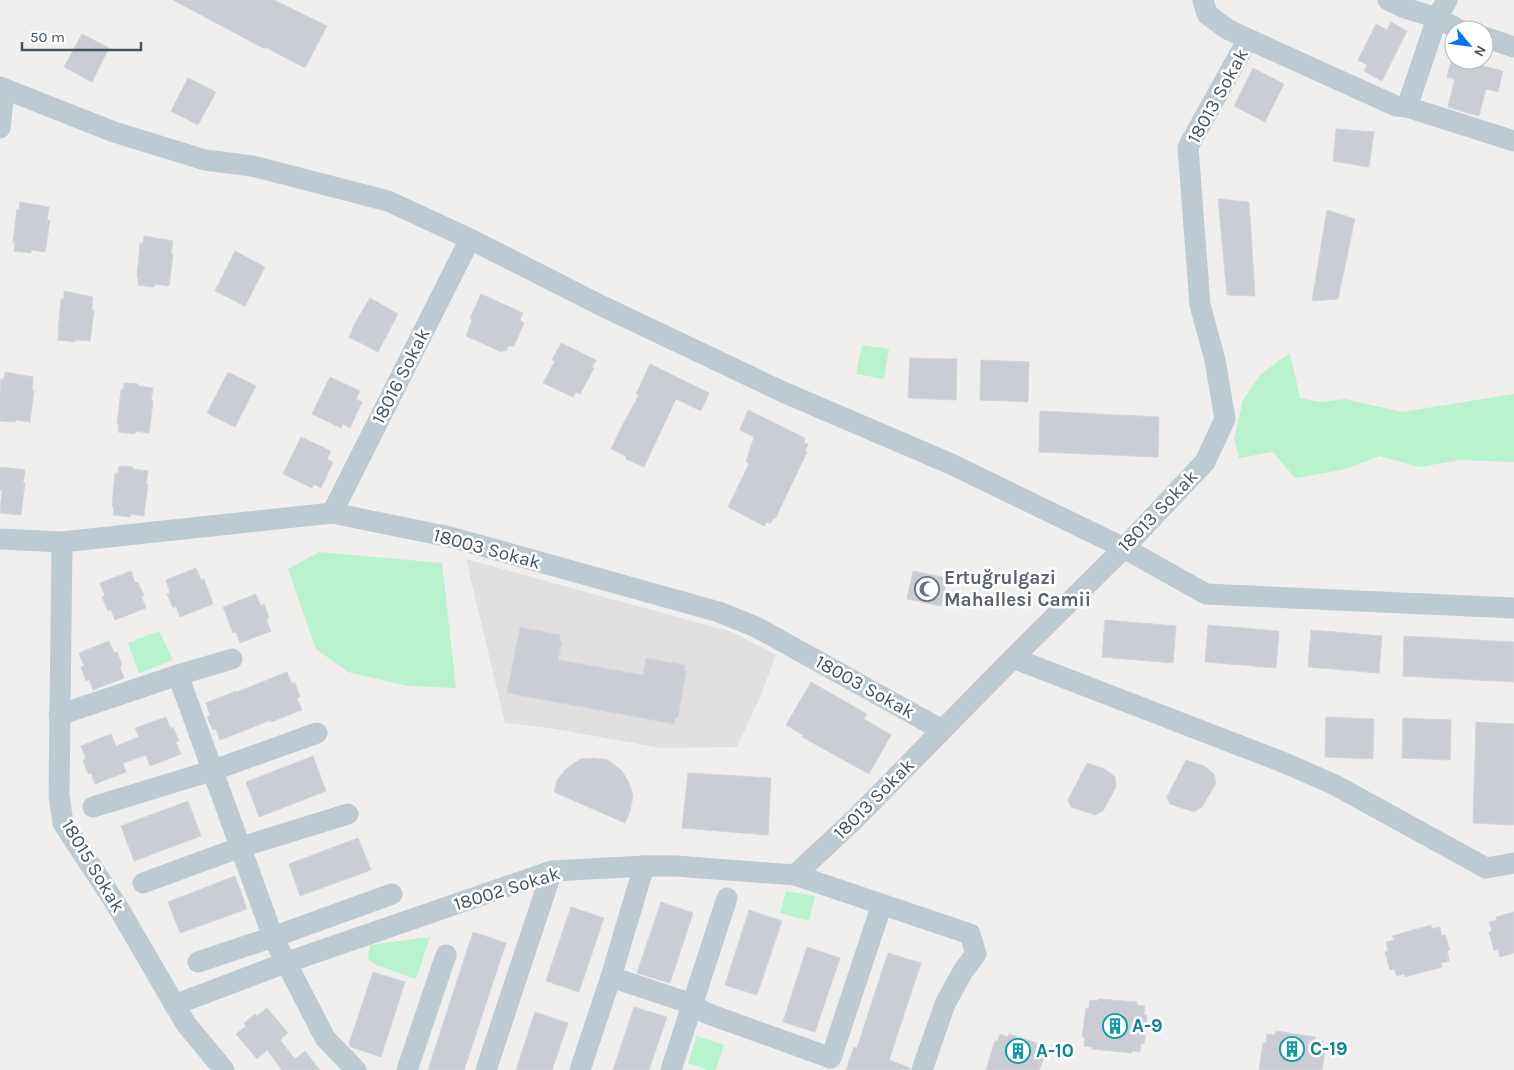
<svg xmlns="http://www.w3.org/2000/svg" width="1514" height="1070" font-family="Karla,sans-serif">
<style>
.education{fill:#e2dfe0}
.green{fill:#b8f3cd}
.building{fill:#caced4;stroke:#d2d5db}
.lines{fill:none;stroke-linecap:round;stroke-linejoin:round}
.minor{stroke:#bdcad2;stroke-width:21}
.labels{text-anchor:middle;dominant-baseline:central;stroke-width:5;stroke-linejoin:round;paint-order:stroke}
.street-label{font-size:19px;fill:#45535e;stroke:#fff}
.worship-label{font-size:19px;font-weight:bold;fill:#5b616d;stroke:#fff;text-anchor:start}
.culture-label{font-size:19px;font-weight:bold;fill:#0d838f;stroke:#fff;text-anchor:start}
</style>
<rect width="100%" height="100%" fill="#f1eeee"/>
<polygon class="education" points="466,559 732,632 776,655 760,697 737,747 661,748 550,728 505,723"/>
<g class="green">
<polygon points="862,345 889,349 884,379 856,374"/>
<polygon points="1290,353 1300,398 1320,402 1345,399 1402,412 1514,394 1514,462 1461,460 1419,467 1380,456 1342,470 1295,478 1273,452 1239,458 1234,439 1243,400 1261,374"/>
<polygon points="319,552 442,563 456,688 408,686 348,672 316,649 288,569"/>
<polygon points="159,631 173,660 139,673 128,643"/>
<polygon points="786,891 815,896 809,921 780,913"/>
<polygon points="430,937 416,979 376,965 368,959 370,945"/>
<polygon points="697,1036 724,1045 716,1070 708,1070 688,1063"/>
</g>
<g class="building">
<polygon points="173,0 274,0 327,26 305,68 265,47 265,49"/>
<polygon points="1391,22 1407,31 1382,81 1364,71 1367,65 1358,60 1376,24 1387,30"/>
<polygon points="82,34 109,48 92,82 64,67"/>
<polygon points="1452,58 1503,71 1498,92 1486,89 1479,116 1448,107 1455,79 1447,77"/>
<polygon points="1253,68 1284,84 1265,122 1234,106"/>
<polygon points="188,78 216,92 198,125 171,111"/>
<polygon points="1336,129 1374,132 1369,167 1333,161"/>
<polygon points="1218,199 1249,202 1255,296 1227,295"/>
<polygon points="20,202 49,207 47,220 50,221 45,252 31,250 31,253 14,251 15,243 13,243 17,209 19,210"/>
<polygon points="1327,210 1355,219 1338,299 1312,301"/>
<polygon points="144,236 173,241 171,254 173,254 169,286 155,284 154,287 138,285 138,277 137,277 140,243 143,244"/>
<polygon points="235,251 265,267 245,306 215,291"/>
<polygon points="64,291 93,297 92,310 94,310 90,341 75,340 75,342 58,340 59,333 58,332 61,299 64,299"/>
<polygon points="481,294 523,313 520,320 524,323 514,346 508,346 506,351 503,350 502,352 466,336 472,320 470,318"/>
<polygon points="370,298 398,314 378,352 349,337 355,323"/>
<polygon points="561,343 596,360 592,367 594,368 580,394 576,392 573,397 543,383 555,361 552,360"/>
<polygon points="910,358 957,359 956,400 908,398"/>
<polygon points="981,360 1029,362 1028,402 980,400"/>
<polygon points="650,364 709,393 701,411 676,399 644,467 626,459 626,456 611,449 622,426 639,395 636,394"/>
<polygon points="5,372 33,377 32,390 34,390 30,422 16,420 15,422 0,421 0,393 1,379 4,379"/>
<polygon points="228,372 256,386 235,427 207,413"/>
<polygon points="330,377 360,391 356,399 362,402 350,428 343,424 341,428 312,414"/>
<polygon points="124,383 138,384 138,386 153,388 151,401 153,401 149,433 135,431 135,434 118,432 119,424 117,424 121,390 123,390"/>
<polygon points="748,410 805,438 804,443 808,444 805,451 807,452 775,519 774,518 770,524 767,522 764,526 728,507 749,464 746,462 754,437 740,430"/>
<polygon points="1040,411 1159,417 1158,457 1039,452"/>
<polygon points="301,437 331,451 327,459 333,462 321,488 314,484 312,488 283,474"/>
<polygon points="119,466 133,467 133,469 148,471 146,484 148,484 144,516 130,514 130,517 113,515 114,507 112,507 115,473 118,473"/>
<polygon points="0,467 25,470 23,483 25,483 21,515 0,513 2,492 2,490 0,490"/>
<polygon points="196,568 201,580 204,579 213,604 180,617 176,606 173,608 167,594 170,593 166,580"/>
<polygon points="131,571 135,583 138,582 144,596 141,596 146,608 115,620 111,610 108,611 102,597 105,596 100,583"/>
<polygon points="913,571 947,578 941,606 907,599"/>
<polygon points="256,594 261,606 264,604 269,618 266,619 271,631 240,643 236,632 233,633 223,607"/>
<polygon points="1105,620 1176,626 1173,663 1102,657"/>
<polygon points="1208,625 1279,631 1276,668 1205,662"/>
<polygon points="520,627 560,635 559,641 562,642 558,660 643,675 646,658 685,665 684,671 686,671 678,718 676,717 674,724 507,693"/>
<polygon points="1311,630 1382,636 1379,673 1308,667"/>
<polygon points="1404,636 1514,642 1514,682 1403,676"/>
<polygon points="109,641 114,653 117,652 122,665 120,667 124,678 93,690 89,679 86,681 81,667 84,666 79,653"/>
<polygon points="287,672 292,684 295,683 300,697 297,698 302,710 271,722 271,720 220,740 216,729 213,730 207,717 210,715 206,703 236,691 237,692"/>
<polygon points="811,682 867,714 864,719 891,735 869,774 802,737 803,735 786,725"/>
<polygon points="166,717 171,729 173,727 179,741 176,742 181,754 150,766 146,755 123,763 126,772 95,784 91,773 88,774 83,760 86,759 81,746 111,734 116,746 139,737 135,728"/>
<polygon points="1326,717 1374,719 1373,759 1325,757"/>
<polygon points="1403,718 1451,720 1450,760 1402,758"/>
<polygon points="1476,722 1514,724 1514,825 1473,823"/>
<polygon points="313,756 326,791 259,817 246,782"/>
<polygon points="594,758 608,760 622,771 629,783 633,796 630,811 625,823 554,792 557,780 566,769 580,759"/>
<polygon points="1186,760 1204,766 1214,774 1216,783 1202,807 1194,812 1170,804 1167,797"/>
<polygon points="1087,763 1105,769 1115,777 1116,787 1103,811 1095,815 1071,807 1068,800"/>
<polygon points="688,773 771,778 768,835 682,828"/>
<polygon points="188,801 201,836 134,861 121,826"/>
<polygon points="358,838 371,870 300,896 289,864"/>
<polygon points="235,876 247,909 180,933 168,902"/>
<polygon points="661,902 693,913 670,983 637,973"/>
<polygon points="571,907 604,918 579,992 546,981"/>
<polygon points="749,910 782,921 757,995 725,985"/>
<polygon points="1514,912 1514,953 1500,957 1498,949 1494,951 1489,932 1492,931 1489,922 1497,920 1496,917"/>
<polygon points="1431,925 1432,929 1440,927 1442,936 1445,935 1450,950 1447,951 1449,961 1441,963 1442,967 1405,977 1404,974 1397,976 1394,969 1390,970 1385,952 1388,951 1386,942 1394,940 1392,936"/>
<polygon points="473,932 506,943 474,1040 464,1070 428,1070"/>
<polygon points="807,947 840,958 815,1032 783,1022"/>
<polygon points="888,953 921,963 889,1060 910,1068 910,1070 846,1070 854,1047 857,1048"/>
<polygon points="373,972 405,982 381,1057 351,1047 349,1044"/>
<polygon points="1098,999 1137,1002 1137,1005 1145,1006 1144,1014 1147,1015 1144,1044 1141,1043 1140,1052 1132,1051 1132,1053 1092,1049 1092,1047 1084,1046 1085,1037 1082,1037 1086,1008 1089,1008 1090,1000 1098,1001"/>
<polygon points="634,1007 667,1017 649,1070 613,1070"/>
<polygon points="267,1008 288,1033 280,1040 295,1059 305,1051 320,1070 282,1070 267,1050 257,1059 236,1034 246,1026 244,1023 255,1014 257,1016"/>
<polygon points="535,1012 568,1023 552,1070 516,1070"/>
<polygon points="1276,1031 1316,1037 1315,1041 1323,1042 1321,1051 1325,1051 1322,1070 1259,1070 1263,1043 1266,1043 1267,1034 1275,1035"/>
<polygon points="1000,1034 1008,1037 1009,1034 1037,1043 1036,1045 1044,1049 1041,1056 1044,1057 1039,1070 986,1070 995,1041 998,1041"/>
</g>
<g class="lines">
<g class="minor">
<polyline points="1203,0 1207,14 1227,29 1248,39 1396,106 1407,107 1514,141"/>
<polyline points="1388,0 1405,8 1437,18 1460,30"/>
<polyline points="1484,37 1514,47"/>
<polyline points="0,87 114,132 205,160 252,166 388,201 470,239 602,306 783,392 951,464 1124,548 1206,594 1514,608"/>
<polyline points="1407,107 1437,18 1447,0"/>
<polyline points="0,128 4,90"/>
<polyline points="332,513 470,239"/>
<polyline points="0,539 62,542 332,513 450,537 719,612 756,627 942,730"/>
<polyline points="62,542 59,796 63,823 116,904 186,1024 224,1070"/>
<polyline points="1013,658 1285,763 1335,785 1486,868 1514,863"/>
<polyline points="178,675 273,937 325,1038 356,1070"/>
<polyline points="59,715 178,675 232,659"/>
<polyline points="93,807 214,770 317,733"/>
<polyline points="795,875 855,819 1013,658 1124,548 1205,462 1225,419 1215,360 1200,305 1188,147 1248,39"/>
<polyline points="143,883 241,847 348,814"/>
<polyline points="198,962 273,937 392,894"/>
<polyline points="611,977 692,1004 706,1013 831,1058 882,904"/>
<polyline points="174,1005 285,963 552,871 644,866 676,866 795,875 970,934 976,954 963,971 945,1004 922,1070"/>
<polyline points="407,1070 446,955"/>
<polyline points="486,1070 552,871"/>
<polyline points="580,1070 611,977 644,866"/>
<polyline points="671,1070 727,898"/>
</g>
</g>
<defs>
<symbol id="mosque-ring" viewBox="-11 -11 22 22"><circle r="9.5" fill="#fff" stroke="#6b7280" stroke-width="1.5"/><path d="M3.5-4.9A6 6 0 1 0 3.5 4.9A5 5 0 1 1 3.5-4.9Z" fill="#6b7280"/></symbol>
<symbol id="building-ring" viewBox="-11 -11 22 22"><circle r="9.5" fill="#fff" stroke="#0f9aa8" stroke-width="1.5"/><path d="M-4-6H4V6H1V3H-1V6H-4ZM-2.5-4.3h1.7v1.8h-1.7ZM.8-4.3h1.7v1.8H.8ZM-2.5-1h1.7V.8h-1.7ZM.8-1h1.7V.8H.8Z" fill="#0f9aa8"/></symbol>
</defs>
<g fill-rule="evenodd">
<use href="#mosque-ring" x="913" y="575" width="28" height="28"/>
<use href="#building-ring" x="1101" y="1012" width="28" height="28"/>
<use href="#building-ring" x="1278" y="1035" width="28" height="28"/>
<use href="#building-ring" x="1004" y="1037" width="28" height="28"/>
</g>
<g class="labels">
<g class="street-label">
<text transform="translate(1218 96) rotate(-61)">18013 Sokak</text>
<text transform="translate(401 376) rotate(-63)">18016 Sokak</text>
<text transform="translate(1158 511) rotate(-46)">18013 Sokak</text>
<text transform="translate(487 549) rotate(15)">18003 Sokak</text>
<text transform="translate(865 687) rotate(29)">18003 Sokak</text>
<text transform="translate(874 799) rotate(-45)">18013 Sokak</text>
<text transform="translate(93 866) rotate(59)">18015 Sokak</text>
<text transform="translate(507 889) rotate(-17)">18002 Sokak</text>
</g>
<g class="worship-label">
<text x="944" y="578">Ertuğrulgazi<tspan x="944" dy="22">Mahallesi Camii</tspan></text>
</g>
<g class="culture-label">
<text x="1132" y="1026">A-9</text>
<text x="1310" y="1049">C-19</text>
<text x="1036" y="1051">A-10</text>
</g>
</g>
<g transform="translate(1469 45) rotate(119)"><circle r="24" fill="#ffffff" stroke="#b5babf"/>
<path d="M0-4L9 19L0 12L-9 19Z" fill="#0774f2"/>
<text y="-8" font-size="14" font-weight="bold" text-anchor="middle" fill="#45535e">N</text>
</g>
<path d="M22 42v8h119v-8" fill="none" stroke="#45535e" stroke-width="2.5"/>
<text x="30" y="42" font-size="15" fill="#45535e" stroke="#ffffff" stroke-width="4" paint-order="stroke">50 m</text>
</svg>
